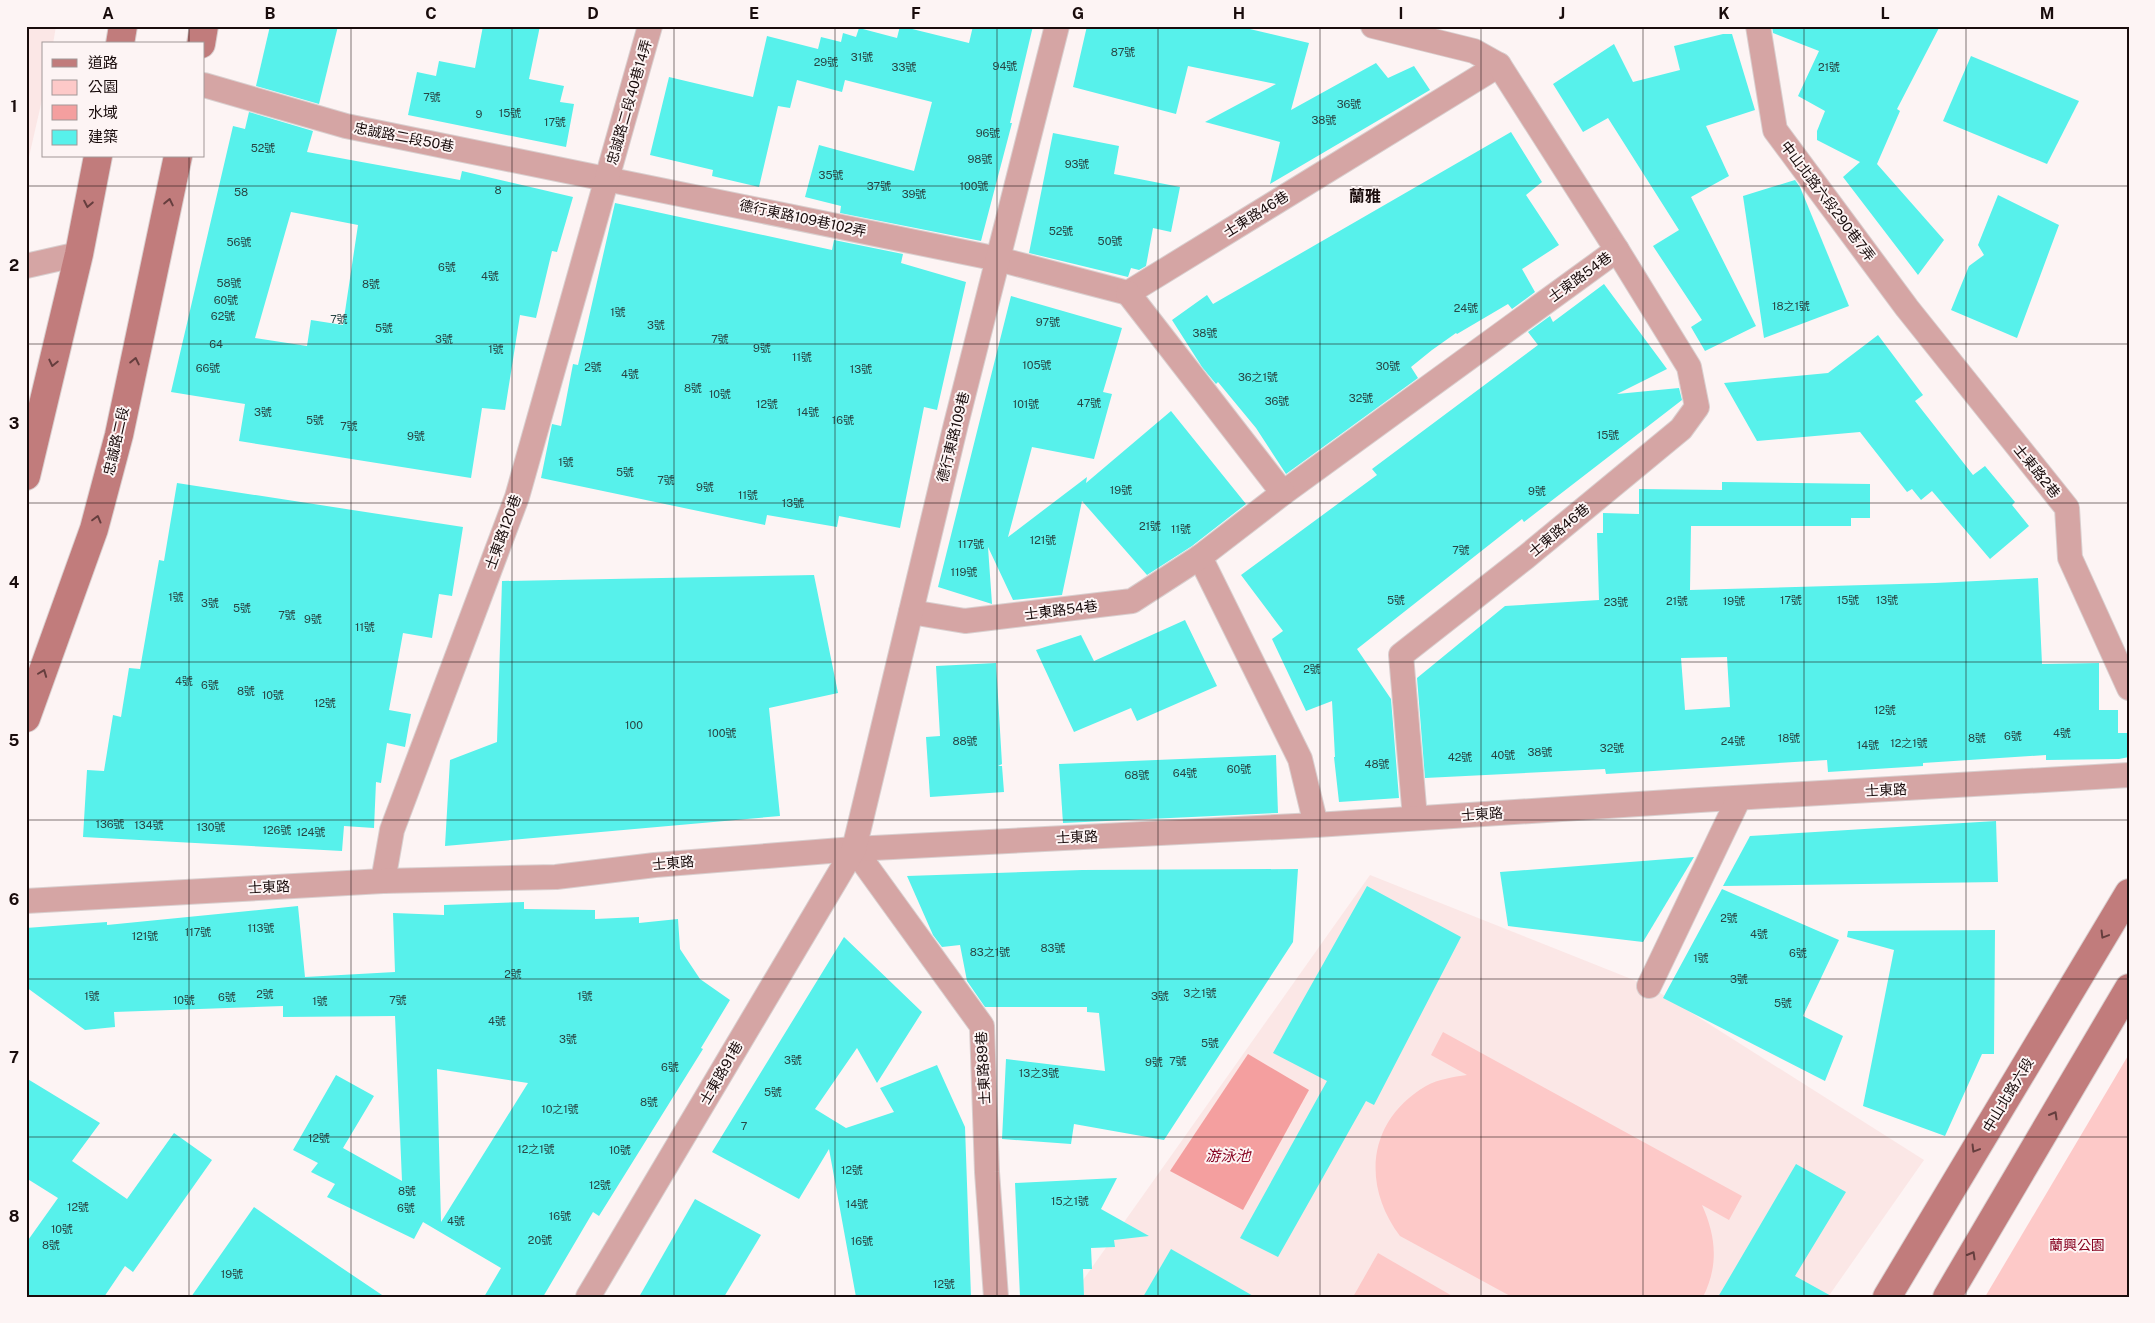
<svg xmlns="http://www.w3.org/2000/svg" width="2155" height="1323" font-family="'Public Sans','Noto Sans TC',sans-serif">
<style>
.built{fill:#fbe7e6}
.green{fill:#fdc9c8}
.water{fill:#f49f9f}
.building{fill:#57f1eb;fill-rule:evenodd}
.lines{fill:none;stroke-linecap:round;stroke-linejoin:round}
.street-casing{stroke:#d9cfcf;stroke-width:26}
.secondary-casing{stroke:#d9cfcf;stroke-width:30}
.street{stroke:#d5a5a4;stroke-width:24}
.secondary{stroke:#c17c7c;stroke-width:28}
.oneway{stroke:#653e3e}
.grid{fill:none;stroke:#190c0c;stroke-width:1;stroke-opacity:0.55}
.labels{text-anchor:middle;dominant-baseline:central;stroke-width:4;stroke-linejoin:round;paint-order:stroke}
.number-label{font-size:11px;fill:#284544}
.street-label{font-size:14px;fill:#190c0c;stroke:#fdf4f4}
.park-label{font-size:14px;fill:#880321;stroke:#fdf4f4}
.water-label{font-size:15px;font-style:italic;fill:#86001f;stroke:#fdf4f4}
.quarter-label{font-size:16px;font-weight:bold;fill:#190c0c;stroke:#fdf4f4}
.neatline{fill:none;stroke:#190c0c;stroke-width:2}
.grid-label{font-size:16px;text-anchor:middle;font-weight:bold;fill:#190c0c}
</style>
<rect width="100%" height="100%" fill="#fdf4f4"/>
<g class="built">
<polygon points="26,26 56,26 53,44 44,44 44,91 26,170"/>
<polygon points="1370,875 1649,986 1924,1160 1828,1297 1071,1297"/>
</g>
<g class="green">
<path d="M1443 1032 1742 1196 1729 1220 1702 1205C1716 1236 1719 1265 1703 1297H1512L1400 1236C1361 1184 1368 1120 1426 1086 1439 1079 1453 1077 1467 1075L1431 1055Z"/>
<polygon points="2129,1054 2129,1297 1985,1297"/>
<polygon points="1378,1253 1454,1297 1353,1297"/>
</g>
<polygon class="water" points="1248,1054 1309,1090 1243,1210 1170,1171"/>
<g class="building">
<polygon points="270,26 338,26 319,104 256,86"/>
<polygon points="483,26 540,26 529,79 564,86 560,102 574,104 566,147 408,115 417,72 436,76 439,61 475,68"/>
<polygon points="900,26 969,43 973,26 1033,26 1010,123 1012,123 981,241 840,213 841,206 805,197 819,145 914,171 932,102 845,80 842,92 797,80 790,108 778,106 759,187 712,176 713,170 650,155 669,77 753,97 767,36 818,49 821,37 841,42 843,33 856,37 859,28 897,38"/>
<polygon points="1087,26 1237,26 1309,43 1291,110 1376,63 1388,78 1414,66 1430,90 1270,184 1280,142 1205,122 1276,84 1188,66 1176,114 1073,87"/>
<polygon points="1772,26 1940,26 1897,109 1900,111 1877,164 1944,240 1918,275 1843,177 1860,162 1817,140 1817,131 1825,111 1798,96 1819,51 1773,33"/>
<polygon points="1723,34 1732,34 1755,110 1706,126 1729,176 1691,197 1756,326 1705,351 1691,327 1702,320 1653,246 1679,230 1608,118 1583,132 1553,84 1614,44 1633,82 1680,70 1674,46"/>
<polygon points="1971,56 2079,101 2047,164 1943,121"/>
<path d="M249 112 313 131 307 152 460 180 462 171 573 197 557 252 552 251 536 318 520 315 505 410 482 408 471 478 239 441 245 404 171 392 233 126 245 129ZM291 212 358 225 343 325 311 320 307 346 255 338Z"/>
<polygon points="1511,132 1542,182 1526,195 1559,245 1522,269 1535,292 1512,309 1508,304 1457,334 1456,333 1432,350 1411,367 1418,378 1286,474 1256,428 1218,382 1216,384 1202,367 1172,320 1207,295 1213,304"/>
<polygon points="1053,133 1119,146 1114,174 1180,187 1171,232 1153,228 1146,266 1139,270 1131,268 1128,277 1029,253"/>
<polygon points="1795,180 1800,187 1849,306 1764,338 1743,196"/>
<polygon points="1998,195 2059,225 2017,338 1951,310 1969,266 1984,255 1978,245"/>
<polygon points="615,203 832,250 834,240 903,254 901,263 966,282 937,410 924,407 900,528 839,516 837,527 767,515 765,525 541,478 552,424 561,426 573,364 578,365"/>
<polygon points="1604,284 1667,369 1617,394 1679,388 1682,400 1524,522 1522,519 1357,649 1391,699 1399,798 1339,802 1334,757 1335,757 1332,701 1306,711 1272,639 1283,631 1241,575 1377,475 1372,469 1538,345 1528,332 1550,316 1553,322"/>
<polygon points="1011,296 1122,328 1103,392 1112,394 1094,459 1032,447 1008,537 1087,477 1086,483 1171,411 1246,504 1192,546 1147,575 1082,501 1062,595 1013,600 988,547 992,604 938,587"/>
<polygon points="1878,335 1923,395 1915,401 1973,475 1985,466 2015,502 2012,505 2029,526 1990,559 1932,491 1921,500 1912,489 1907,492 1860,432 1757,441 1724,383 1828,373"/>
<path d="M1722 482 1870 484V518H1851V526H1691L1690 590 1935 583 2038 578 2042 664 2099 663V710H2118V733H2129V757L2119 759 2046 760V755L1923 763V766L1828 772 1827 760 1606 774 1605 769 1425 778 1417 678 1505 606 1599 600 1597 533H1603V513L1639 514V489L1722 490ZM1727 657 1730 707 1685 710 1681 658Z"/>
<polygon points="177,483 463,527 452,596 439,594 432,638 403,633 389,710 411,714 405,747 387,743 381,783 376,782 374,828 344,826 342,851 83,837 87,770 104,771 113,715 121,717 129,668 140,669 159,560 164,561"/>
<polygon points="814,575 838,693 769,708 780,816 445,846 450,760 497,742 502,581"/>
<polygon points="1185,620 1217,686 1137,721 1131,708 1074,732 1036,650 1081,635 1094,661"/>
<polygon points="996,663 1002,764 998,766 1002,766 1004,792 930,797 926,737 940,736 936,666"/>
<polygon points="1276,755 1278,813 1063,823 1059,764"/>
<polygon points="1996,821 1998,882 1723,886 1750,836"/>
<polygon points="1694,857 1643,942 1508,926 1500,872"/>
<polygon points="1298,869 1293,942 1164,1140 1074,1124 1071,1144 1002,1139 1006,1059 1105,1071 1099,1013 1087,1012 1087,1007 985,1007 967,981 960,945 942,947 933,935 907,876 1082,870"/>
<polygon points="1367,886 1461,937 1374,1105 1366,1101 1278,1257 1240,1238 1327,1081 1273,1053"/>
<polygon points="1722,889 1839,940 1803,1016 1843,1036 1825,1081 1663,998"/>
<path d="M524 902V909L595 910V919L639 917V923L678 919 680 949 700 979 730 1000 701 1048 703 1049 599 1216 593 1212 543 1297H484L501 1268 423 1222 414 1239 327 1197 335 1184 311 1172 318 1163 293 1150 336 1075 374 1096 343 1148 402 1181 395 1016 283 1017V1006L114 1012 115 1027 85 1030 26 987V928L107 922V925L298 906 305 977 395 972 393 913 444 915V905ZM437 1069 528 1083 441 1222Z"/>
<polygon points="1995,930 1994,1054 1982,1054 1945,1136 1863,1106 1894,950 1847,937 1848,931"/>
<polygon points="844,937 922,1012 877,1083 857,1048 815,1109 846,1128 894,1112 880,1088 937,1065 965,1127 971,1297 856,1297 829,1149 799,1199 712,1152"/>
<polygon points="26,1078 100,1123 72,1161 127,1199 174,1133 212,1160 133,1272 125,1266 104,1297 26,1297 26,1243 58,1198 26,1178"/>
<polygon points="1796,1164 1846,1192 1795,1276 1833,1297 1718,1297"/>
<polygon points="1117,1178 1101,1209 1149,1236 1114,1240 1115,1247 1091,1248 1092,1269 1083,1269 1084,1296 1020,1297 1015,1183"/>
<polygon points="695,1199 761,1235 724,1297 639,1297"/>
<polygon points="254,1207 339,1266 385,1297 191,1297"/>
<polygon points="1171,1249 1255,1297 1143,1297"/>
</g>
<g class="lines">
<defs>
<g id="street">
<polyline points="1758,26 1775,130 1907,308 2067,508 2070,558 2129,688"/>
<polyline points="204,85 346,126 998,259 1128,293 1499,65"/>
<polyline points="26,266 79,254"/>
<polyline points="1283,493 1617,250 1499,65 1474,51 1373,26"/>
<polyline points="1200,557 1300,759 1316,825"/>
<polyline points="911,612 965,621 1132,601 1200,557 1283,493 1128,293"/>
<polyline points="1415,818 1401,655 1526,557 1681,429 1697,407 1689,367 1617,250"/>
<polyline points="854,849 982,1026 987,1172 996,1297"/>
<polyline points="383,881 392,830 517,497 650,26"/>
<polyline points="26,901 383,881 556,877 655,865 854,849 1316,825 1700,800 2129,775"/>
<polyline points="1649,986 1739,798"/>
<polyline points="588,1297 854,849 956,424 1057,26"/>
</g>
<g id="secondary">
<polyline points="120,44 123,26"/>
<polyline points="201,44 204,26"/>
<polyline points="26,476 79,254 98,156"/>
<polyline points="26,718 94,529 119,435 178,156"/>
<polyline points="1887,1297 2129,893"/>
<polyline points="1947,1297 2129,988"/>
</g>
</defs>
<use href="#street" class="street-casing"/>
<use href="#secondary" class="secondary-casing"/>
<use href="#street" class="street"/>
<use href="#secondary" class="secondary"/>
</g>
<defs><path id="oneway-chevron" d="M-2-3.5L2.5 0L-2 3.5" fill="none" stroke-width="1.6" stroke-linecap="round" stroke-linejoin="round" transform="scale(1.25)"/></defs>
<g class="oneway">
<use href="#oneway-chevron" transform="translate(169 202) rotate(-78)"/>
<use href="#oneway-chevron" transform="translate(88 204) rotate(101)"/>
<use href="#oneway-chevron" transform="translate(135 361) rotate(-78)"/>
<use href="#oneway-chevron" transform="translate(53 363) rotate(103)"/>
<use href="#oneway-chevron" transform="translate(97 519) rotate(-75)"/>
<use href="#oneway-chevron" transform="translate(43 673) rotate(-69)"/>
<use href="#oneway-chevron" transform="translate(2104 935) rotate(121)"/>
<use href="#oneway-chevron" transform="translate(2054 1115) rotate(-60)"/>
<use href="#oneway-chevron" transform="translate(1975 1149) rotate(121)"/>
<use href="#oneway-chevron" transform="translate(1972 1255) rotate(-60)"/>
</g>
<path class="grid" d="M189 26V44M351 26V1297M512 26V1297M674 26V1297M835 26V1297M997 26V1297M1158 26V1297M1320 26V1297M1481 26V1297M1643 26V1297M1804 26V1297M1966 26V1297M189 156V1297M26 186H2129M26 344H2129M26 503H2129M26 662H2129M26 820H2129M26 979H2129M26 1137H2129"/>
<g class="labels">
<g class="number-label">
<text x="1123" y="52">87號</text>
<text x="862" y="57">31號</text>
<text x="826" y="62">29號</text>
<text x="1005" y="66">94號</text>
<text x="904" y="67">33號</text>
<text x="1829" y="67">21號</text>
<text x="432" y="97">7號</text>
<text x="1349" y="104">36號</text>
<text x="510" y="113">15號</text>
<text x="479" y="114">9</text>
<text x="1324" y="120">38號</text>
<text x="555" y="122">17號</text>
<text x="988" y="133">96號</text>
<text x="263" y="148">52號</text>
<text x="980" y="159">98號</text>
<text x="1077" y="164">93號</text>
<text x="831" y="175">35號</text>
<text x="879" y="186">37號</text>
<text x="974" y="186">100號</text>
<text x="498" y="190">8</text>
<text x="241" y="192">58</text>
<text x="914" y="194">39號</text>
<text x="1061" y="231">52號</text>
<text x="1110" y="241">50號</text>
<text x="239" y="242">56號</text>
<text x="447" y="267">6號</text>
<text x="490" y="276">4號</text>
<text x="229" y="283">58號</text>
<text x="371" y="284">8號</text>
<text x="226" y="300">60號</text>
<text x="1791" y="306">18之1號</text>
<text x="1466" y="308">24號</text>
<text x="618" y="312">1號</text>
<text x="223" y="316">62號</text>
<text x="339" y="319">7號</text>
<text x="1048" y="322">97號</text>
<text x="656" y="325">3號</text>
<text x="384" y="328">5號</text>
<text x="1205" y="333">38號</text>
<text x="444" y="339">3號</text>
<text x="720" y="339">7號</text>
<text x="216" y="344">64</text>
<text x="762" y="348">9號</text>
<text x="496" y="349">1號</text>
<text x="802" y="357">11號</text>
<text x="1037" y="365">105號</text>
<text x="1388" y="366">30號</text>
<text x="593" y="367">2號</text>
<text x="208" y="368">66號</text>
<text x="861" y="369">13號</text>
<text x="630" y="374">4號</text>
<text x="1258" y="377">36之1號</text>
<text x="693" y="388">8號</text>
<text x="720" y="394">10號</text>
<text x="1361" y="398">32號</text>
<text x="1277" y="401">36號</text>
<text x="1089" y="403">47號</text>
<text x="767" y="404">12號</text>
<text x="1026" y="404">101號</text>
<text x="263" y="412">3號</text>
<text x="808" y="412">14號</text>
<text x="315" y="420">5號</text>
<text x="843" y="420">16號</text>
<text x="349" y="426">7號</text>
<text x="1608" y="435">15號</text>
<text x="416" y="436">9號</text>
<text x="566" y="462">1號</text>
<text x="625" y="472">5號</text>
<text x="666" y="480">7號</text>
<text x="705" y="487">9號</text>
<text x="1121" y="490">19號</text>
<text x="1537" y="491">9號</text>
<text x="748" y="495">11號</text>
<text x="793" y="503">13號</text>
<text x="1150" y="526">21號</text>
<text x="1181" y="529">11號</text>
<text x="1043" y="540">121號</text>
<text x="971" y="544">117號</text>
<text x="1461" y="550">7號</text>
<text x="964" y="572">119號</text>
<text x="176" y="597">1號</text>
<text x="1396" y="600">5號</text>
<text x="1791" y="600">17號</text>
<text x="1848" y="600">15號</text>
<text x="1887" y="600">13號</text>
<text x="1677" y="601">21號</text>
<text x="1734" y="601">19號</text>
<text x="1616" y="602">23號</text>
<text x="210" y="603">3號</text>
<text x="242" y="608">5號</text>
<text x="287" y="615">7號</text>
<text x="313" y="619">9號</text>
<text x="365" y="627">11號</text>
<text x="1312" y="669">2號</text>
<text x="184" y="681">4號</text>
<text x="210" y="685">6號</text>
<text x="246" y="691">8號</text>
<text x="273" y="695">10號</text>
<text x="325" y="703">12號</text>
<text x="1885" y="710">12號</text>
<text x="634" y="725">100</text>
<text x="722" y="733">100號</text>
<text x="2062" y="733">4號</text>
<text x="2013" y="736">6號</text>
<text x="1789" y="738">18號</text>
<text x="1977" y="738">8號</text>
<text x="965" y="741">88號</text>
<text x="1733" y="741">24號</text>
<text x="1909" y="743">12之1號</text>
<text x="1868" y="745">14號</text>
<text x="1612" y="748">32號</text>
<text x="1540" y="752">38號</text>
<text x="1503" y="755">40號</text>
<text x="1460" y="757">42號</text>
<text x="1377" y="764">48號</text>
<text x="1239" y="769">60號</text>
<text x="1185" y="773">64號</text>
<text x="1137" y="775">68號</text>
<text x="110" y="824">136號</text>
<text x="149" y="825">134號</text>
<text x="211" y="827">130號</text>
<text x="277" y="830">126號</text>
<text x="311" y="832">124號</text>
<text x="1729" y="918">2號</text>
<text x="261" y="928">113號</text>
<text x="198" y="932">117號</text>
<text x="1759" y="934">4號</text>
<text x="145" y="936">121號</text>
<text x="1053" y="948">83號</text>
<text x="990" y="952">83之1號</text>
<text x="1798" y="953">6號</text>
<text x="1701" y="958">1號</text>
<text x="513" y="974">2號</text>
<text x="1739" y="979">3號</text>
<text x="1200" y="993">3之1號</text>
<text x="265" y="994">2號</text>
<text x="92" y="996">1號</text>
<text x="585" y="996">1號</text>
<text x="1160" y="996">3號</text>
<text x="227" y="997">6號</text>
<text x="184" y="1000">10號</text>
<text x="398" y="1000">7號</text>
<text x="320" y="1001">1號</text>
<text x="1783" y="1003">5號</text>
<text x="497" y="1021">4號</text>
<text x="568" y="1039">3號</text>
<text x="1210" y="1043">5號</text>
<text x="793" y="1060">3號</text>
<text x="1178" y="1061">7號</text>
<text x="1154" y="1062">9號</text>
<text x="670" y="1067">6號</text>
<text x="1039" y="1073">13之3號</text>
<text x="773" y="1092">5號</text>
<text x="649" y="1102">8號</text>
<text x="560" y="1109">10之1號</text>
<text x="744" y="1126">7</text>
<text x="319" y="1138">12號</text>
<text x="536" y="1149">12之1號</text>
<text x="620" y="1150">10號</text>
<text x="852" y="1170">12號</text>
<text x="600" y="1185">12號</text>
<text x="407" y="1191">8號</text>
<text x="1070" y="1201">15之1號</text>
<text x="857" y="1204">14號</text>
<text x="78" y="1207">12號</text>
<text x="406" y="1208">6號</text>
<text x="560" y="1216">16號</text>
<text x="456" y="1221">4號</text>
<text x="62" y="1229">10號</text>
<text x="540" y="1240">20號</text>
<text x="862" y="1241">16號</text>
<text x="51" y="1245">8號</text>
<text x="232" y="1274">19號</text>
<text x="944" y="1284">12號</text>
</g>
<g class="street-label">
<text transform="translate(629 102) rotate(-74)">忠誠路二段40巷14弄</text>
<text transform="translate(404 137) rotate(11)">忠誠路二段50巷</text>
<text transform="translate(1828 201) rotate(53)">中山北路六段290巷7弄</text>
<text transform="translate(1256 214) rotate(-32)">士東路46巷</text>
<text transform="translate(803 218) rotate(12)">德行東路109巷102弄</text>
<text transform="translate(1580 277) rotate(-36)">士東路54巷</text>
<text transform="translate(953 437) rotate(-76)">德行東路109巷</text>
<text transform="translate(116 441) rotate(-77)">忠誠路二段</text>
<text transform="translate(2037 471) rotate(51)">士東路2巷</text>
<text transform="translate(1559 530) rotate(-40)">士東路46巷</text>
<text transform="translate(503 532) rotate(-70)">士東路120巷</text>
<text transform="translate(1061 610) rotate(-7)">士東路54巷</text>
<text transform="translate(1886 790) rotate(-3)">士東路</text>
<text transform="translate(1482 814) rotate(-4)">士東路</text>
<text transform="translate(1077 837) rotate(-3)">士東路</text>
<text transform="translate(673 863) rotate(-5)">士東路</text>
<text transform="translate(269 887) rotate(-3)">士東路</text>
<text transform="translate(983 1068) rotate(-93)">士東路89巷</text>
<text transform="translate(721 1073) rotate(-60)">士東路91巷</text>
<text transform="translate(2008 1095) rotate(-59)">中山北路六段</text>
</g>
<g class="park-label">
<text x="2077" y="1245">蘭興公園</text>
</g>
<g class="water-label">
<text x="1228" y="1155">游泳池</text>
</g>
<g class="quarter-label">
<text x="1365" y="196">蘭雅</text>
</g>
</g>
<rect width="2155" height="1323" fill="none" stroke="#fdf4f4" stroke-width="55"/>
<rect x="42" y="42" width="162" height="115" fill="#fdf4f4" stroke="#a29797"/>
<rect x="52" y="59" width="25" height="8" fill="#c17c7c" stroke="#a29797"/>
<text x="88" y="68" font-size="15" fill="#190c0c">道路</text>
<rect x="52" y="80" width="25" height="15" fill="#fdc9c8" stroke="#a29797"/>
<text x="88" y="92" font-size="15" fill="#190c0c">公園</text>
<rect x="52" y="105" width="25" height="15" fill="#f49f9f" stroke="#a29797"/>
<text x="88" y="118" font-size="15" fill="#190c0c">水域</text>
<rect x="52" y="130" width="25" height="15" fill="#57f1eb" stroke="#a29797"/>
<text x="88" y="142" font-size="15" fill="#190c0c">建築</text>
<rect x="28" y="28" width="2100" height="1268" class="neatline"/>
<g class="grid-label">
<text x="108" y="19">A</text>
<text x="270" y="19">B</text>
<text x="431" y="19">C</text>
<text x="593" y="19">D</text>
<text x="754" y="19">E</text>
<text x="916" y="19">F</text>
<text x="1078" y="19">G</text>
<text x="1239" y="19">H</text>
<text x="1401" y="19">I</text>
<text x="1562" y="19">J</text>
<text x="1724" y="19">K</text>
<text x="1885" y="19">L</text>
<text x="2047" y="19">M</text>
<text x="14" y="112">1</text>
<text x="14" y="271">2</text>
<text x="14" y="429">3</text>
<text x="14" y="588">4</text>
<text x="14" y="746">5</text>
<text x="14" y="905">6</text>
<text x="14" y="1063">7</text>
<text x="14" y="1222">8</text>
</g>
</svg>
